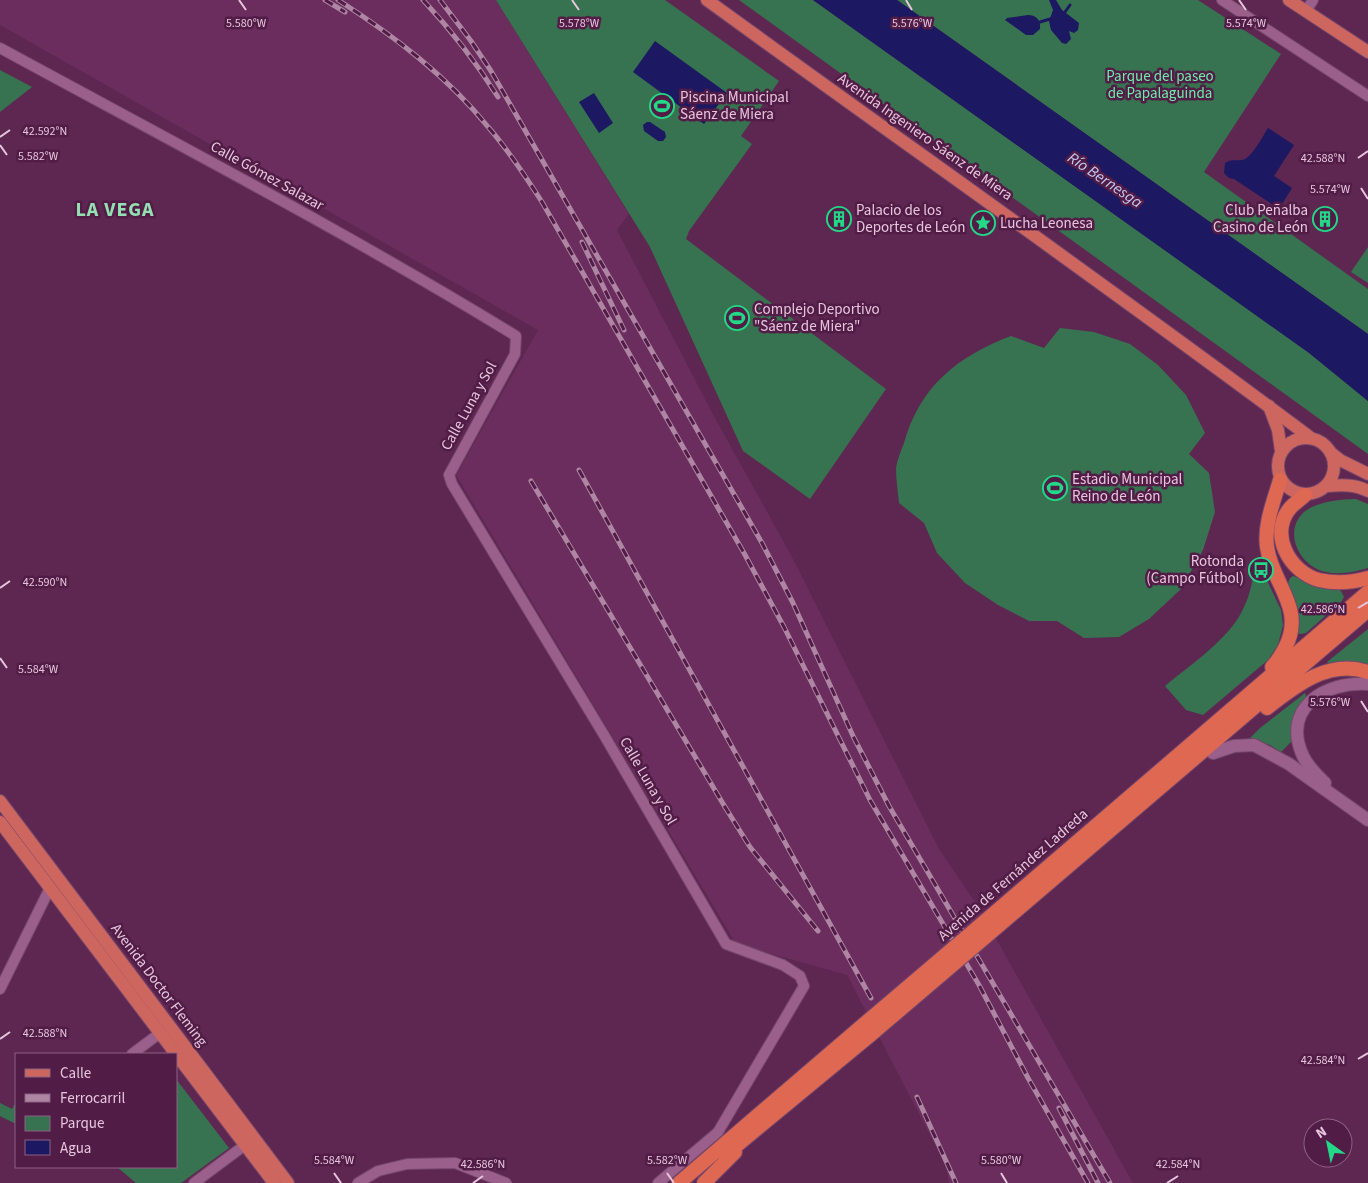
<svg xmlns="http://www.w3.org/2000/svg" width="1368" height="1183" font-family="'Source Sans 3',sans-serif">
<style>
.built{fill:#6a2d5d}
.green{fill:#377350}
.water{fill:#1c1861}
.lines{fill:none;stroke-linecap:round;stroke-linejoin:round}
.stream{stroke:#1c1861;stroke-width:3}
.minor-casing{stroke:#75476b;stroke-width:12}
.tertiary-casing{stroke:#75476b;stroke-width:14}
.primary-casing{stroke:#75476b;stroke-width:14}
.trunk-casing{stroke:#75476b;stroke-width:16}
.minor{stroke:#9a5f8b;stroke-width:10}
.tertiary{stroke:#9a5f8b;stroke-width:12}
.primary{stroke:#ce6660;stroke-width:12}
.trunk{stroke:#df6852;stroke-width:14}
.rail-casing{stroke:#af85a4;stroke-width:5}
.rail{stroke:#511c46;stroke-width:3;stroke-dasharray:9;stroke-linecap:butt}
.trunk-bridge-casing{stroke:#75476b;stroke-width:16;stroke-linecap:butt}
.trunk-bridge{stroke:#df6852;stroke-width:14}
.ticks{fill:none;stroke:#e7c6dd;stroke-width:2}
.labels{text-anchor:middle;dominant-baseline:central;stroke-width:5;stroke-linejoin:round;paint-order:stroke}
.park-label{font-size:15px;fill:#6deea7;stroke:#511c46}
.poi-label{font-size:15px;fill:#e7c6dd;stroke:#511c46;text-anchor:start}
.street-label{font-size:15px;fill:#e7c6dd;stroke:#511c46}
.water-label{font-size:16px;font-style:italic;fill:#c2cbf6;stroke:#511c46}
.district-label{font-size:20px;font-weight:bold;letter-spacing:1px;fill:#94e0b2;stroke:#511c46}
.ticks-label{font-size:12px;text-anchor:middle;fill:#e7c6dd;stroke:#511c46;stroke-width:5;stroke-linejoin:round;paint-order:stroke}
</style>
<rect width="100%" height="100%" fill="#5d2751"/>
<polygon class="built" points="0,0 496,0 629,214 617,230 715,418 791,555 939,849 979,908 1133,1183 949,1183 946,1166 847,975 736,944 456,475 538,330 0,25"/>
<g class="green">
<polygon points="496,0 665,0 779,81 741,136 752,144 689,231 686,239 886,389 810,499 743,451 650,247"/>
<polygon points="739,0 813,0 1307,351 1368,401 1368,454"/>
<polygon points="897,0 1198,0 1281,54 1204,172 1368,289 1368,334"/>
<polygon points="0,70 32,87 0,112"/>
<polygon points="1368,247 1368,283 1351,272"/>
<path d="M1060 328 1094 332 1130 344 1158 365 1186 395 1205 433 1189 454 1209 473 1215 512 1203 550 1181 589 1149 619 1119 637 1084 638 1057 621H1029L998 605 965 583 937 553 924 523 899 503C898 492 896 480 896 469 897 460 901 451 904 443 920 386 958 356 1011 336L1044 348Z"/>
<path d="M1356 499 1368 504V568C1355 572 1339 575 1326 572 1300 567 1282 532 1304 512 1316 502 1341 499 1356 499Z"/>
<path d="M1256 562H1260L1263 572 1281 610 1283 625 1278 645 1268 660 1203 715 1186 710 1165 686C1190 665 1231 638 1244 607 1251 593 1253 577 1256 562Z"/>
<polygon points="1293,576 1337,589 1341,591 1344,597 1341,602 1306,633 1301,634 1296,633 1288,583 1290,578"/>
<polygon points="1368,629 1368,667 1342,662 1329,664 1327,662"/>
<path d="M1305 693 1307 698C1299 712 1290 723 1293 740L1281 752 1270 745 1250 738 1260 728Z"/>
<polygon points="176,1079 229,1148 181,1183 136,1183 117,1167 176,1167"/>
<polygon points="16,1102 16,1124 0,1116 0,1103 12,1109"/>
</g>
<g class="water">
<polygon points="813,0 897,0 1368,334 1368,401 1309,353"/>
<polygon points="1049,0 1056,0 1062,10 1079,23 1078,30 1074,33 1069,31 1071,39 1066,44 1062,43 1051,30 1049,21 1053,10"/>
<path d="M1028 15C1036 15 1041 20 1040 29L1033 35H1026L1005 20 1007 18Z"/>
<polygon points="655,41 727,93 704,124 633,72"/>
<polygon points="594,93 613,123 599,133 579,102"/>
<polygon points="650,122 665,132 666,137 663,141 658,141 644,131 643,125 647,122"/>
<path d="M1268 128 1294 145 1274 176 1292 188 1279 209 1234 179 1229 178 1224 173 1225 163C1232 158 1238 162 1245 159 1253 155 1263 136 1268 128Z"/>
</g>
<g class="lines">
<g class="stream">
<polyline points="1065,12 1070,5"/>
<polyline points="1040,22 1050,19"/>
</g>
<defs>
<g id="minor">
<polyline points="1222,0 1368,96"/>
<polyline points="1306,11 1313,0"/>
<path d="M0 48C173 142 348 233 516 336L515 354 449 475 452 484 604 735 726 944 783 965 800 976 804 986 718 1132 658 1183"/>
<polyline points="0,989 50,888"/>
<polyline points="132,1054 160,1033"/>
<polyline points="194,1183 245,1145"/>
<polyline points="358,1183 378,1171 407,1164 455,1163 506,1183"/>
</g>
<g id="tertiary">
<polyline points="1213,753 1234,746 1254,745 1289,764 1368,820"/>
<path d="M1325 783C1317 775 1308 767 1303 756 1281 708 1325 681 1368 684"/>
</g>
<g id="primary">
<path d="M707 0C908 146 1112 289 1311 438"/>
<polyline points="1289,0 1368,52"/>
<polyline points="1269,406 1278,430 1281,451"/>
<circle cx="1306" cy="466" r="28"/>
<polyline points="1331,453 1340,460 1368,474"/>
<path d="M1326 486C1341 485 1354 484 1368 491"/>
<polyline points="0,801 288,1183"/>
<polyline points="0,822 176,1054"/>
<polyline points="176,1054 274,1183"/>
</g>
<g id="trunk">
<path d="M1305 495C1301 499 1295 503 1291 507 1268 533 1289 572 1319 580 1336 584 1351 583 1368 578"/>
<path d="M1272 667C1278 661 1281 655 1285 648 1306 608 1272 584 1267 547 1264 524 1274 501 1280 480"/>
<path d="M1267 708C1296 685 1329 659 1368 672"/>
<polyline points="977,928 1368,592"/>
<polyline points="983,939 1368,610"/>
<polyline points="725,1155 875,1031"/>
<polyline points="679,1183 869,1020"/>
<polyline points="704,1183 735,1152"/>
</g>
</defs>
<use href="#minor" class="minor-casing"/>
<use href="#tertiary" class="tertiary-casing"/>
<use href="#primary" class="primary-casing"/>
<use href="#trunk" class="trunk-casing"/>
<use href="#minor" class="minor"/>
<use href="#tertiary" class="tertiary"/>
<use href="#primary" class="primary"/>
<use href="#trunk" class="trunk"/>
<defs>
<g id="rail">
<polyline points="325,0 345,12"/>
<path d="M338 0C394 36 447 76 489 128 509 151 526 177 542 202L744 553 784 627 870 800 979 985 1028 1078 1088 1183"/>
<path d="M423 0C451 30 476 62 498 97"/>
<polyline points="440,0 471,41 491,71 762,543 793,603 853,736 889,806 1110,1183"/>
<polyline points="582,242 624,330"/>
<polyline points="579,470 871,998"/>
<polyline points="531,481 725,807 750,847 818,931"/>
<polyline points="917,1097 956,1183"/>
<polyline points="1059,1108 1098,1183"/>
</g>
</defs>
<use href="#rail" class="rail-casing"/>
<use href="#rail" class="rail"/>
<defs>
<g id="trunk-bridge">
<polyline points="869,1020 977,928"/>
<polyline points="875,1031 983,939"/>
</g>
</defs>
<use href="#trunk-bridge" class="trunk-bridge-casing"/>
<use href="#trunk-bridge" class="trunk-bridge"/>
</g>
<path class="ticks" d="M239 0 246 10M572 0 579 10M906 0 912 10M1239 0 1246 10M0 137 10 130M0 145 7 155M1358 158 1368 151M1361 188 1368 199M0 588 10 581M1358 608 1368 602M0 658 7 668M1361 701 1368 712M0 1039 10 1032M1358 1059 1368 1053M334 1173 341 1183M667 1173 674 1183M1001 1173 1007 1183M473 1183 483 1176M1167 1183 1178 1176"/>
<defs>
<symbol id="stadium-ring" viewBox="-11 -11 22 22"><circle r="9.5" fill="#511c46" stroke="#23d887" stroke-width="1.5"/><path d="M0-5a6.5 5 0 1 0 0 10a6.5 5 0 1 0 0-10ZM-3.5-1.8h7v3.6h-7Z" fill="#23d887"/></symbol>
<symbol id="building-ring" viewBox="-11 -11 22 22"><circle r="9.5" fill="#511c46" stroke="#23d887" stroke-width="1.5"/><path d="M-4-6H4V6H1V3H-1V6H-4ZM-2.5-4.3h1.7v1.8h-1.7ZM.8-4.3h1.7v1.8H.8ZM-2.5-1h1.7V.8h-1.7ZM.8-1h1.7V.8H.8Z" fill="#23d887"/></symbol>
<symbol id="sight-ring" viewBox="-11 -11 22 22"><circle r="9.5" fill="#511c46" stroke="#23d887" stroke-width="1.5"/><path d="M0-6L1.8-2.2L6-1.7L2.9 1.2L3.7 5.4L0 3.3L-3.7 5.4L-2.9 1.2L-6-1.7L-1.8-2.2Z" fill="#23d887"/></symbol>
<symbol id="bus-ring" viewBox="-11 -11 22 22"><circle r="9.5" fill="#511c46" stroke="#23d887" stroke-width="1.5"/><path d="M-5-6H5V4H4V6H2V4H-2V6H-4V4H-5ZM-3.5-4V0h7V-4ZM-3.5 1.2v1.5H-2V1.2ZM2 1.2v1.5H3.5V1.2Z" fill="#23d887"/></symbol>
</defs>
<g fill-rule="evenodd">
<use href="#stadium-ring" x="648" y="92" width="28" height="28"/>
<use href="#building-ring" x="825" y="205" width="28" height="28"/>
<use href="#building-ring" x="1311" y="205" width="28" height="28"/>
<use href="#sight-ring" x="969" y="209" width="28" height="28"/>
<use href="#stadium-ring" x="723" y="304" width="28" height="28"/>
<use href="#stadium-ring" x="1041" y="474" width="28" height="28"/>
<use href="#bus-ring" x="1247" y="556" width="28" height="28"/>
</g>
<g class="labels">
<g class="park-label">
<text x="1160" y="76">Parque del paseo<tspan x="1160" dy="17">de Papalaguinda</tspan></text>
</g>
<g class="poi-label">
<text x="680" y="97">Piscina Municipal<tspan x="680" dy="17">Sáenz de Miera</tspan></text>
<text x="856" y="210">Palacio de los<tspan x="856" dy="17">Deportes de León</tspan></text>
<text x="1308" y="210" text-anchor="end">Club Peñalba<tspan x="1308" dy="17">Casino de León</tspan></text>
<text x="1000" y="223">Lucha Leonesa</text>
<text x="754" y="309">Complejo Deportivo<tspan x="754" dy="17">"Sáenz de Miera"</tspan></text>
<text x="1072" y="479">Estadio Municipal<tspan x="1072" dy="17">Reino de León</tspan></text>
<text x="1244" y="561" text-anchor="end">Rotonda<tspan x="1244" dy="17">(Campo Fútbol)</tspan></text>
</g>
<g class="street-label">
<text transform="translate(925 137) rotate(35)">Avenida Ingeniero Sáenz de Miera</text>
<text transform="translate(267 176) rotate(29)">Calle Gómez Salazar</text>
<text transform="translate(469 406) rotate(-61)">Calle Luna y Sol</text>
<text transform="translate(648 781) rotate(60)">Calle Luna y Sol</text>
<text transform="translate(1013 875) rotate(-41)">Avenida de Fernández Ladreda</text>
<text transform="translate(159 985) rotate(53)">Avenida Doctor Fleming</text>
</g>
<g class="water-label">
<text transform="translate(1105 180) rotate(34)">Río Bernesga</text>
</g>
<g class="district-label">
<text x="115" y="210">LA VEGA</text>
</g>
</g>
<g class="ticks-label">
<text x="246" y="27">5.580°W</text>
<text x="579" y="27">5.578°W</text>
<text x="912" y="27">5.576°W</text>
<text x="1246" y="27">5.574°W</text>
<text x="45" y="135">42.592°N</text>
<text x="38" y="160">5.582°W</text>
<text x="1323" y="162">42.588°N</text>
<text x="1330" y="193">5.574°W</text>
<text x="45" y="586">42.590°N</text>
<text x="1323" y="613">42.586°N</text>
<text x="38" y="673">5.584°W</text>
<text x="1330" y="706">5.576°W</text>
<text x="45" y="1037">42.588°N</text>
<text x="1323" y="1064">42.584°N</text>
<text x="334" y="1164">5.584°W</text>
<text x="667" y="1164">5.582°W</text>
<text x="1001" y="1164">5.580°W</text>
<text x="483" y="1168">42.586°N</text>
<text x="1178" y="1168">42.584°N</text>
</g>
<rect x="15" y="1053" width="162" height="115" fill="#511c46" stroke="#8d6082"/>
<rect x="25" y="1069" width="25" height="8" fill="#ce6660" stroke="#8d6082"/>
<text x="60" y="1078" font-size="15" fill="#e7c6dd">Calle</text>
<rect x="25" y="1094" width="25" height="8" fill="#af85a4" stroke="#8d6082"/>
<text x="60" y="1103" font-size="15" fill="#e7c6dd">Ferrocarril</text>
<rect x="25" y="1116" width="25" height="15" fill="#377350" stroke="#8d6082"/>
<text x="60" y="1128" font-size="15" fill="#e7c6dd">Parque</text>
<rect x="25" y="1140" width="25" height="15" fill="#1c1861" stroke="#8d6082"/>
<text x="60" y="1153" font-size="15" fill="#e7c6dd">Agua</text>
<g transform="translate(1328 1143) rotate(327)"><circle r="24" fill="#511c46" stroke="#8d6082"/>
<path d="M0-4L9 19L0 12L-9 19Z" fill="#23d887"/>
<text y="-8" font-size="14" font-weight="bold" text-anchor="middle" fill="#e7c6dd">N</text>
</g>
</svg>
